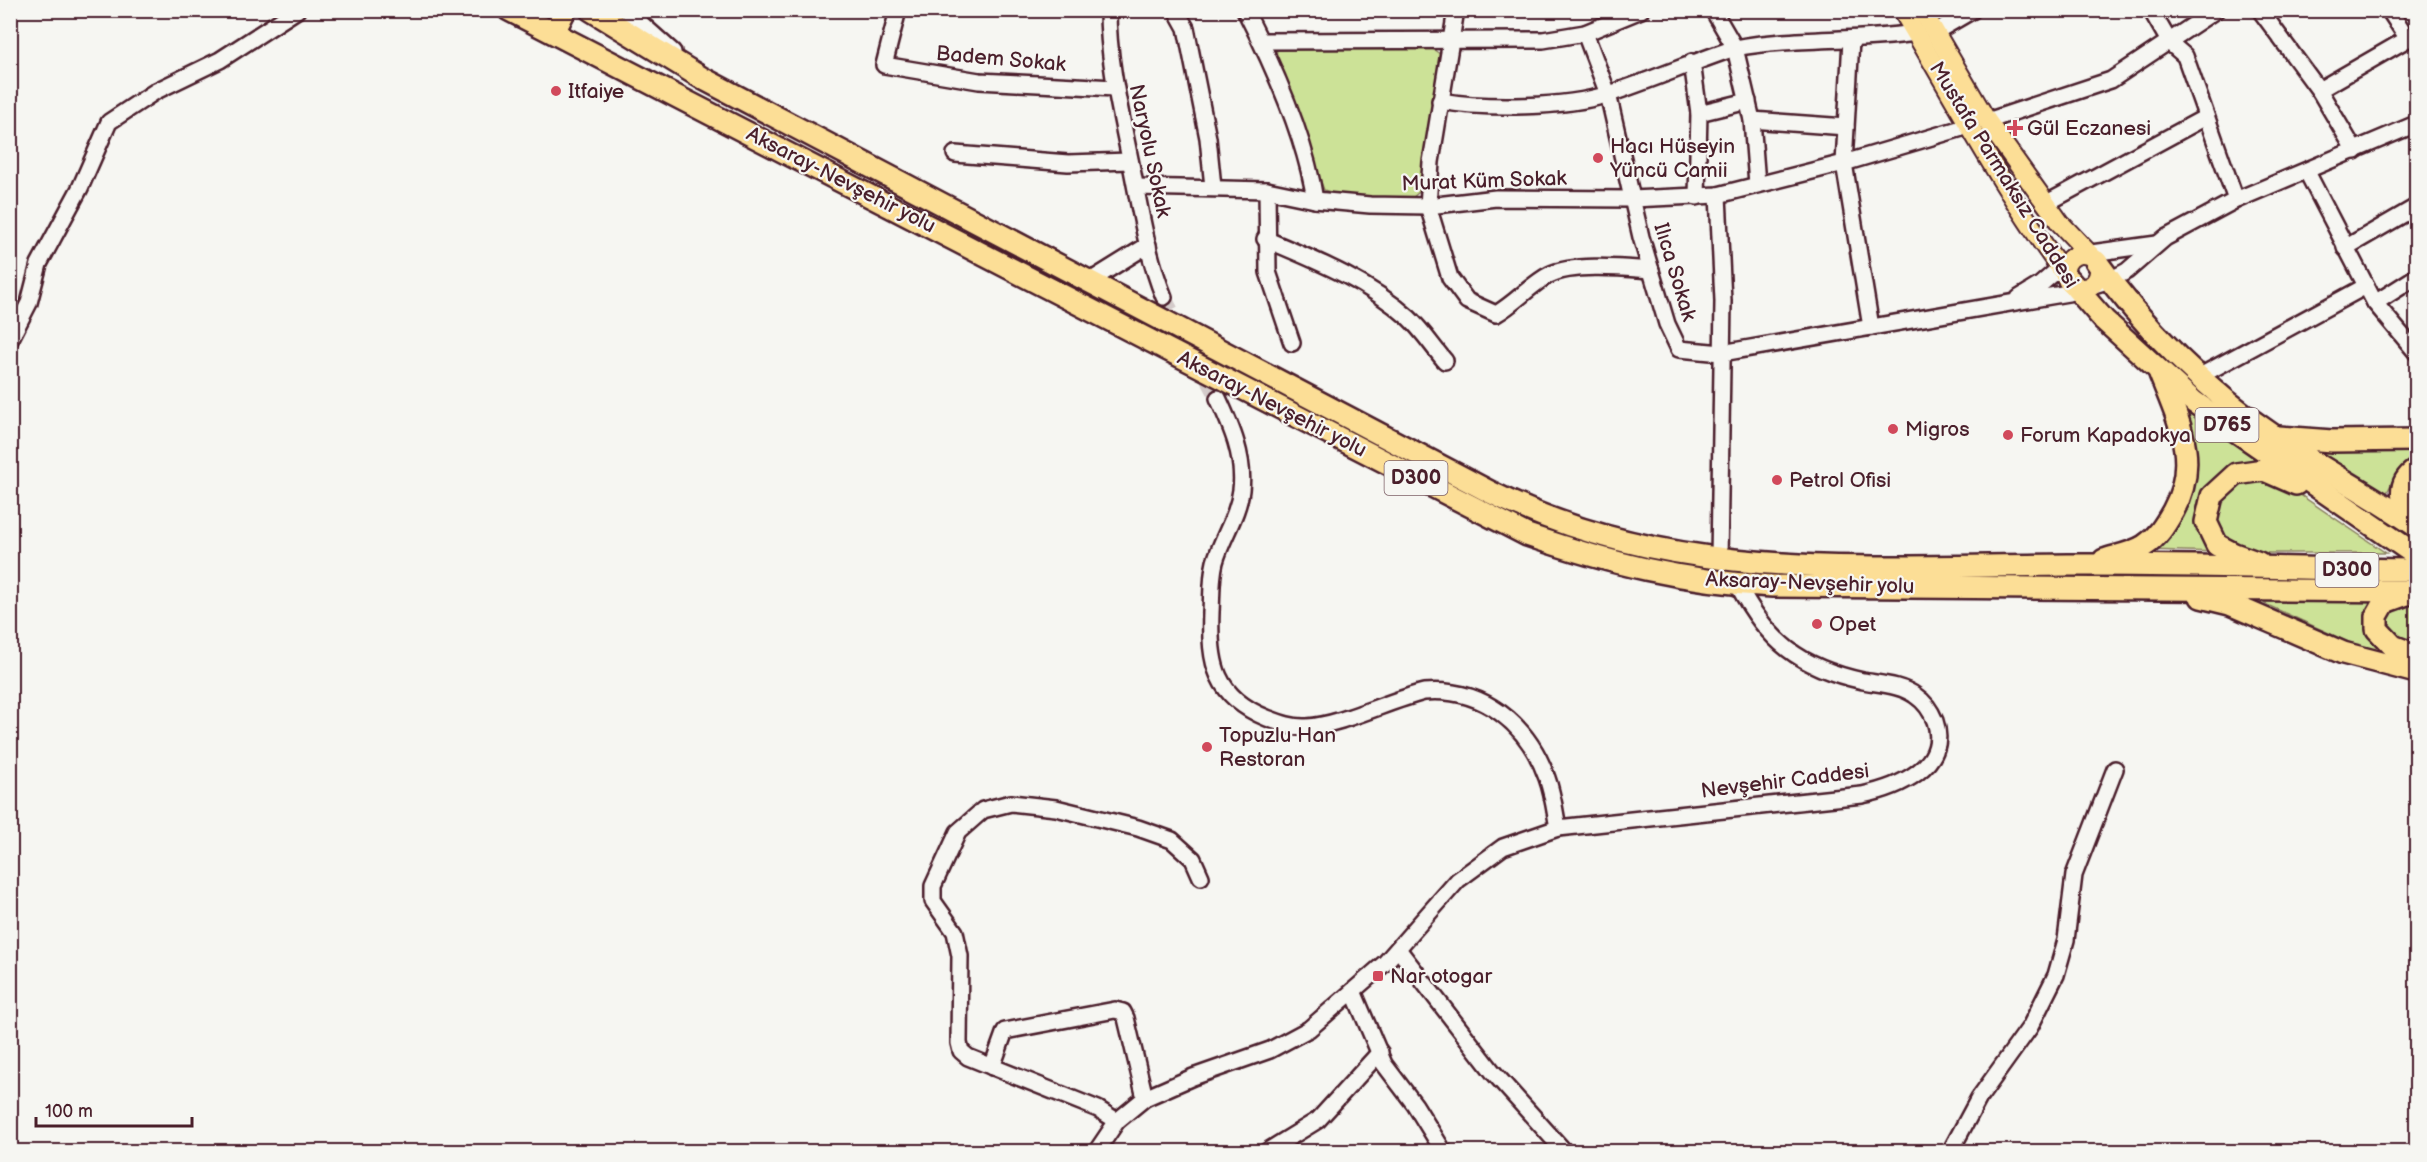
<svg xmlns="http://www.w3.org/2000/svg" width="2427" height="1162" font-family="'Balsamiq Sans',sans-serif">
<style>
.green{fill:#cce297;stroke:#8b8061;stroke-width:1.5}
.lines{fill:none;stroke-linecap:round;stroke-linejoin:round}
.minor-tunnel{stroke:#d4cbca;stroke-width:15;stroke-dasharray:15 8;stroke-linecap:butt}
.minor-casing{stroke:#4a1f2b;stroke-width:20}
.major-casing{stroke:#4a1f2b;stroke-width:22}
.highway-casing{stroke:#4a1f2b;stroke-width:26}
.minor{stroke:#f6f6f2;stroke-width:15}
.major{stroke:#fcde96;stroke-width:18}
.highway{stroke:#fcde96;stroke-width:21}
.poi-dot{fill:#d1495b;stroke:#f6f6f2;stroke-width:2}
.labels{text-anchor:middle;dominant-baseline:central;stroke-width:4.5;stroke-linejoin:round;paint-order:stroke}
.shield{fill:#f6f6f2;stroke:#7e6067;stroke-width:1.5}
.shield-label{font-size:20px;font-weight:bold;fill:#4a1f2b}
.street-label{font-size:21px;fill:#4a1f2b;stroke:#f6f6f2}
.poi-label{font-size:21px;fill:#4a1f2b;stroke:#f6f6f2;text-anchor:start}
</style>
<rect width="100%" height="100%" fill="#f6f6f2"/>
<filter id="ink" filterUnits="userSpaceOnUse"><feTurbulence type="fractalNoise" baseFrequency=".0167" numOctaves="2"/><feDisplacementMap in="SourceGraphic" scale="12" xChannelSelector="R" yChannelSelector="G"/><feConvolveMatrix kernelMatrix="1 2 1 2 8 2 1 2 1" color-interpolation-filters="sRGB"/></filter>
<g filter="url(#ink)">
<g class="green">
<polygon points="1285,46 1431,48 1440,54 1419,192 1412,198 1405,198 1339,195 1324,190 1275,64 1277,49"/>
<polygon points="2185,405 2255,459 2229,467 2204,495 2220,552 2146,550 2191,455"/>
<polygon points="2314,448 2416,449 2416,462 2395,476 2386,495"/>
<polygon points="2263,476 2293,490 2386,553 2246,553 2227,540 2217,530 2217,499 2238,480"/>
<polygon points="2254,599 2371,602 2366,617 2375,640 2412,660 2366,650"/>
<polygon points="2401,605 2416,605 2416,643 2395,638 2383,626 2386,612"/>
</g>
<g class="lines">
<polyline class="minor-tunnel" points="1164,297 1218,398"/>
<defs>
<g id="minor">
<polyline points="626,10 673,52"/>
<polyline points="898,10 884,65 979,81 1115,88"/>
<path d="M1108 10C1108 63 1121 113 1131 164 1140 209 1147 255 1164 297"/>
<polyline points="1176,10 1186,28 1208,138 1213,187"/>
<path d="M1245 10C1273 65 1306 140 1315 200"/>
<path d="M1456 10 1431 162 1428 206 1450 278 1467 301 1496 314C1514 304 1534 282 1549 275 1573 263 1624 268 1651 270"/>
<polyline points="1713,10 1735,48 1752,120 1757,184"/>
<polyline points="2151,10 2170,43 2185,56 2236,200"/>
<polyline points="2260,10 2319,90 2355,151"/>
<polyline points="2389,10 2408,39"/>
<polyline points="1935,32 1973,10"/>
<polyline points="1585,33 1608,94 1641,237 1667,324 1679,349 1722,353 2068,293 2110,280 2127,271 2165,238 2236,200 2416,124"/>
<polyline points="1851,40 1844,163 1871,327"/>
<polyline points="1261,41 1543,40 1585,33 1641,10"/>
<polyline points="1692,62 1699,113 1697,197"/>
<polyline points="2319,90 2416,34"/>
<path d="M1440 101C1487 109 1564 108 1609 94 1652 80 1693 62 1735 48 1794 37 1856 42 1915 33"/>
<polyline points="1699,113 1748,101"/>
<polyline points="1752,120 1846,127"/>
<polyline points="1987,121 2111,80 2216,10"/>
<polyline points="955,154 1068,163 1130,161"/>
<polyline points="2307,172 2375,303 2416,352"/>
<polyline points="1136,187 1267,190 1315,200 1370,205 1428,206 1496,198 1632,199 1718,195 1844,163 1969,126"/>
<polyline points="1267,190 1268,272 1292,343"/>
<polyline points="1718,195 1723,301 1719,560"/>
<polyline points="2045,204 2206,117"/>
<path d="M1265 239C1315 260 1368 281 1409 318 1422 330 1433 347 1445 361"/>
<polyline points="2345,248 2416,207"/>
<polyline points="2084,254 2157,244"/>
<polyline points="1090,281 1148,245"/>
<polyline points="2019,298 2040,285 2070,259"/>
<polyline points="2375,303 2416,277"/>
<polyline points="10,340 29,303 39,264 80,188 109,122 156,91 220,60 297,10"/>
<polyline points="2200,376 2366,286"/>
<path d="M1218 398C1231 426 1245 457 1241 490 1238 516 1222 537 1215 562 1211 578 1212 595 1211 612 1209 663 1215 697 1267 718 1280 723 1293 728 1307 727 1341 725 1388 701 1424 692 1483 687 1528 724 1547 778 1553 794 1555 812 1558 828"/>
<polyline points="1398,949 1493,1072 1565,1152"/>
<polyline points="1353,991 1384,1064 1415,1105 1444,1152"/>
<polyline points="992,1067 1005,1031 1115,1010 1123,1012 1126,1018 1145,1098"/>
<polyline points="1117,1121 1098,1109 968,1057 961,1051 959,1043 960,956 955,932 933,901 933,886 958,832 983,810 1011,803 1056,808 1138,828 1172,840 1193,859 1201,877"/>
<path d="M1096 1152 1117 1121 1145 1098 1193 1077 1270 1050 1309 1029 1385 963 1458 880 1503 847 1558 828 1862 795C1896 788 1951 767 1935 721 1931 711 1925 702 1916 696 1902 685 1880 684 1863 681 1799 667 1768 642 1738 585"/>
<polyline points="1266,1152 1318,1120 1380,1052"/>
<polyline points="1950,1152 1979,1098 2030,1027 2056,975 2066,940 2074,875 2115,769"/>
</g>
<g id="major">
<path d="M1902 10C1956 101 2006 196 2069 280"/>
<polyline points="1922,10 1987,121 2060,223 2096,261"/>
<circle cx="2082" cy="271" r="17"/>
</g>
<g id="highway">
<path d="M509 10 1527 535C1609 563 1685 582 1772 586L2416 591"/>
<path d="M591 10 702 78 1490 492C1672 584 1870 566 2068 565 2184 564 2300 569 2416 570"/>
<polyline points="554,32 565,10"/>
<path d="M2096 261C2142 326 2208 392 2274 436 2320 468 2370 494 2416 526"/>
<polyline points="2069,280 2104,320 2194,402 2416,555"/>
<polyline points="2279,437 2332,441 2416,440"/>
<path d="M2414 524C2403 505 2394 485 2416 470"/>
<path d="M2104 560C2116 556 2133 553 2144 546 2158 537 2165 525 2173 511 2200 462 2179 422 2160 374"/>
<polyline points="2259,563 2234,554 2217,545 2206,522 2212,496 2236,474 2264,470 2296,484"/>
<polyline points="2407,594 2385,602 2377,616 2377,629 2393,646 2416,655"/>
<polyline points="2201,597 2230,604 2343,653 2416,672"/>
</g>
</defs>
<use href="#minor" class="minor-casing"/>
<use href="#major" class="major-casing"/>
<use href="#highway" class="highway-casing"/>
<use href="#minor" class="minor"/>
<use href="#major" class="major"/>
<use href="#highway" class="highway"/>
</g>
</g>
<g class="poi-dot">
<circle cx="556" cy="91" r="6"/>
<path d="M2012 119h6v6h6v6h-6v6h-6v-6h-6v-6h6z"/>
<circle cx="1598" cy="158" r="6"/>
<circle cx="1893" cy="429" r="6"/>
<circle cx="2008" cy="435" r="6"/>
<circle cx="1777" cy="480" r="6"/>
<circle cx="1817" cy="624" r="6"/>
<circle cx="1207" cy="747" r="6"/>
<rect x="1372" y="970" width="12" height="12" rx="3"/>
</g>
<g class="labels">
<g class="shield">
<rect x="2195.5" y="408" width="63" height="34" rx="4.5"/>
<rect x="1384.5" y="461" width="63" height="34" rx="4.5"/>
<rect x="2315.5" y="553" width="63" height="34" rx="4.5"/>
</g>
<g class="shield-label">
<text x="2227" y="425">D765</text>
<text x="1416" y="478">D300</text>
<text x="2347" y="570">D300</text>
</g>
<g class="street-label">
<text transform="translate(1001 59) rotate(5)">Badem Sokak</text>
<text transform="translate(1150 151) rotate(78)">Naryolu Sokak</text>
<text transform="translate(2004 175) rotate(58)">Mustafa Parmaksız Caddesi</text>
<text transform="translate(841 180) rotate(27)">Aksaray-Nevşehir yolu</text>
<text transform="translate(1484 181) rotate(-2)">Murat Küm Sokak</text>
<text transform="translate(1675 272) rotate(73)">Ilıca Sokak</text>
<text transform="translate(1272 404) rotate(27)">Aksaray-Nevşehir yolu</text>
<text transform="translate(1810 583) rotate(2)">Aksaray-Nevşehir yolu</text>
<text transform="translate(1785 781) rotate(-7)">Nevşehir Caddesi</text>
</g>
<g class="poi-label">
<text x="568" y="91">Itfaiye</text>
<text x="2027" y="128">Gül Eczanesi</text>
<text x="1610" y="146">Hacı Hüseyin<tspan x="1610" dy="24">Yüncü Camii</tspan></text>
<text x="1905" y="429">Migros</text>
<text x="2020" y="435">Forum Kapadokya</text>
<text x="1789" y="480">Petrol Ofisi</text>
<text x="1829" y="624">Opet</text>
<text x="1219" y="735">Topuzlu Han<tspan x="1219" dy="24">Restoran</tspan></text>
<text x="1390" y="976">Nar otogar</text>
</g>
</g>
<rect width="2427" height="1162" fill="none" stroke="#f6f6f2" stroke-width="36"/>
<rect x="18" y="18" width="2391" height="1126" fill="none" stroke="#4a1f2b" stroke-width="2" filter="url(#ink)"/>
<path d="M36 1117v9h156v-9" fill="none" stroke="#4a1f2b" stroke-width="3"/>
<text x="45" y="1117" font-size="18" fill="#4a1f2b" stroke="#f6f6f2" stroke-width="4.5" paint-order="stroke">100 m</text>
</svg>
